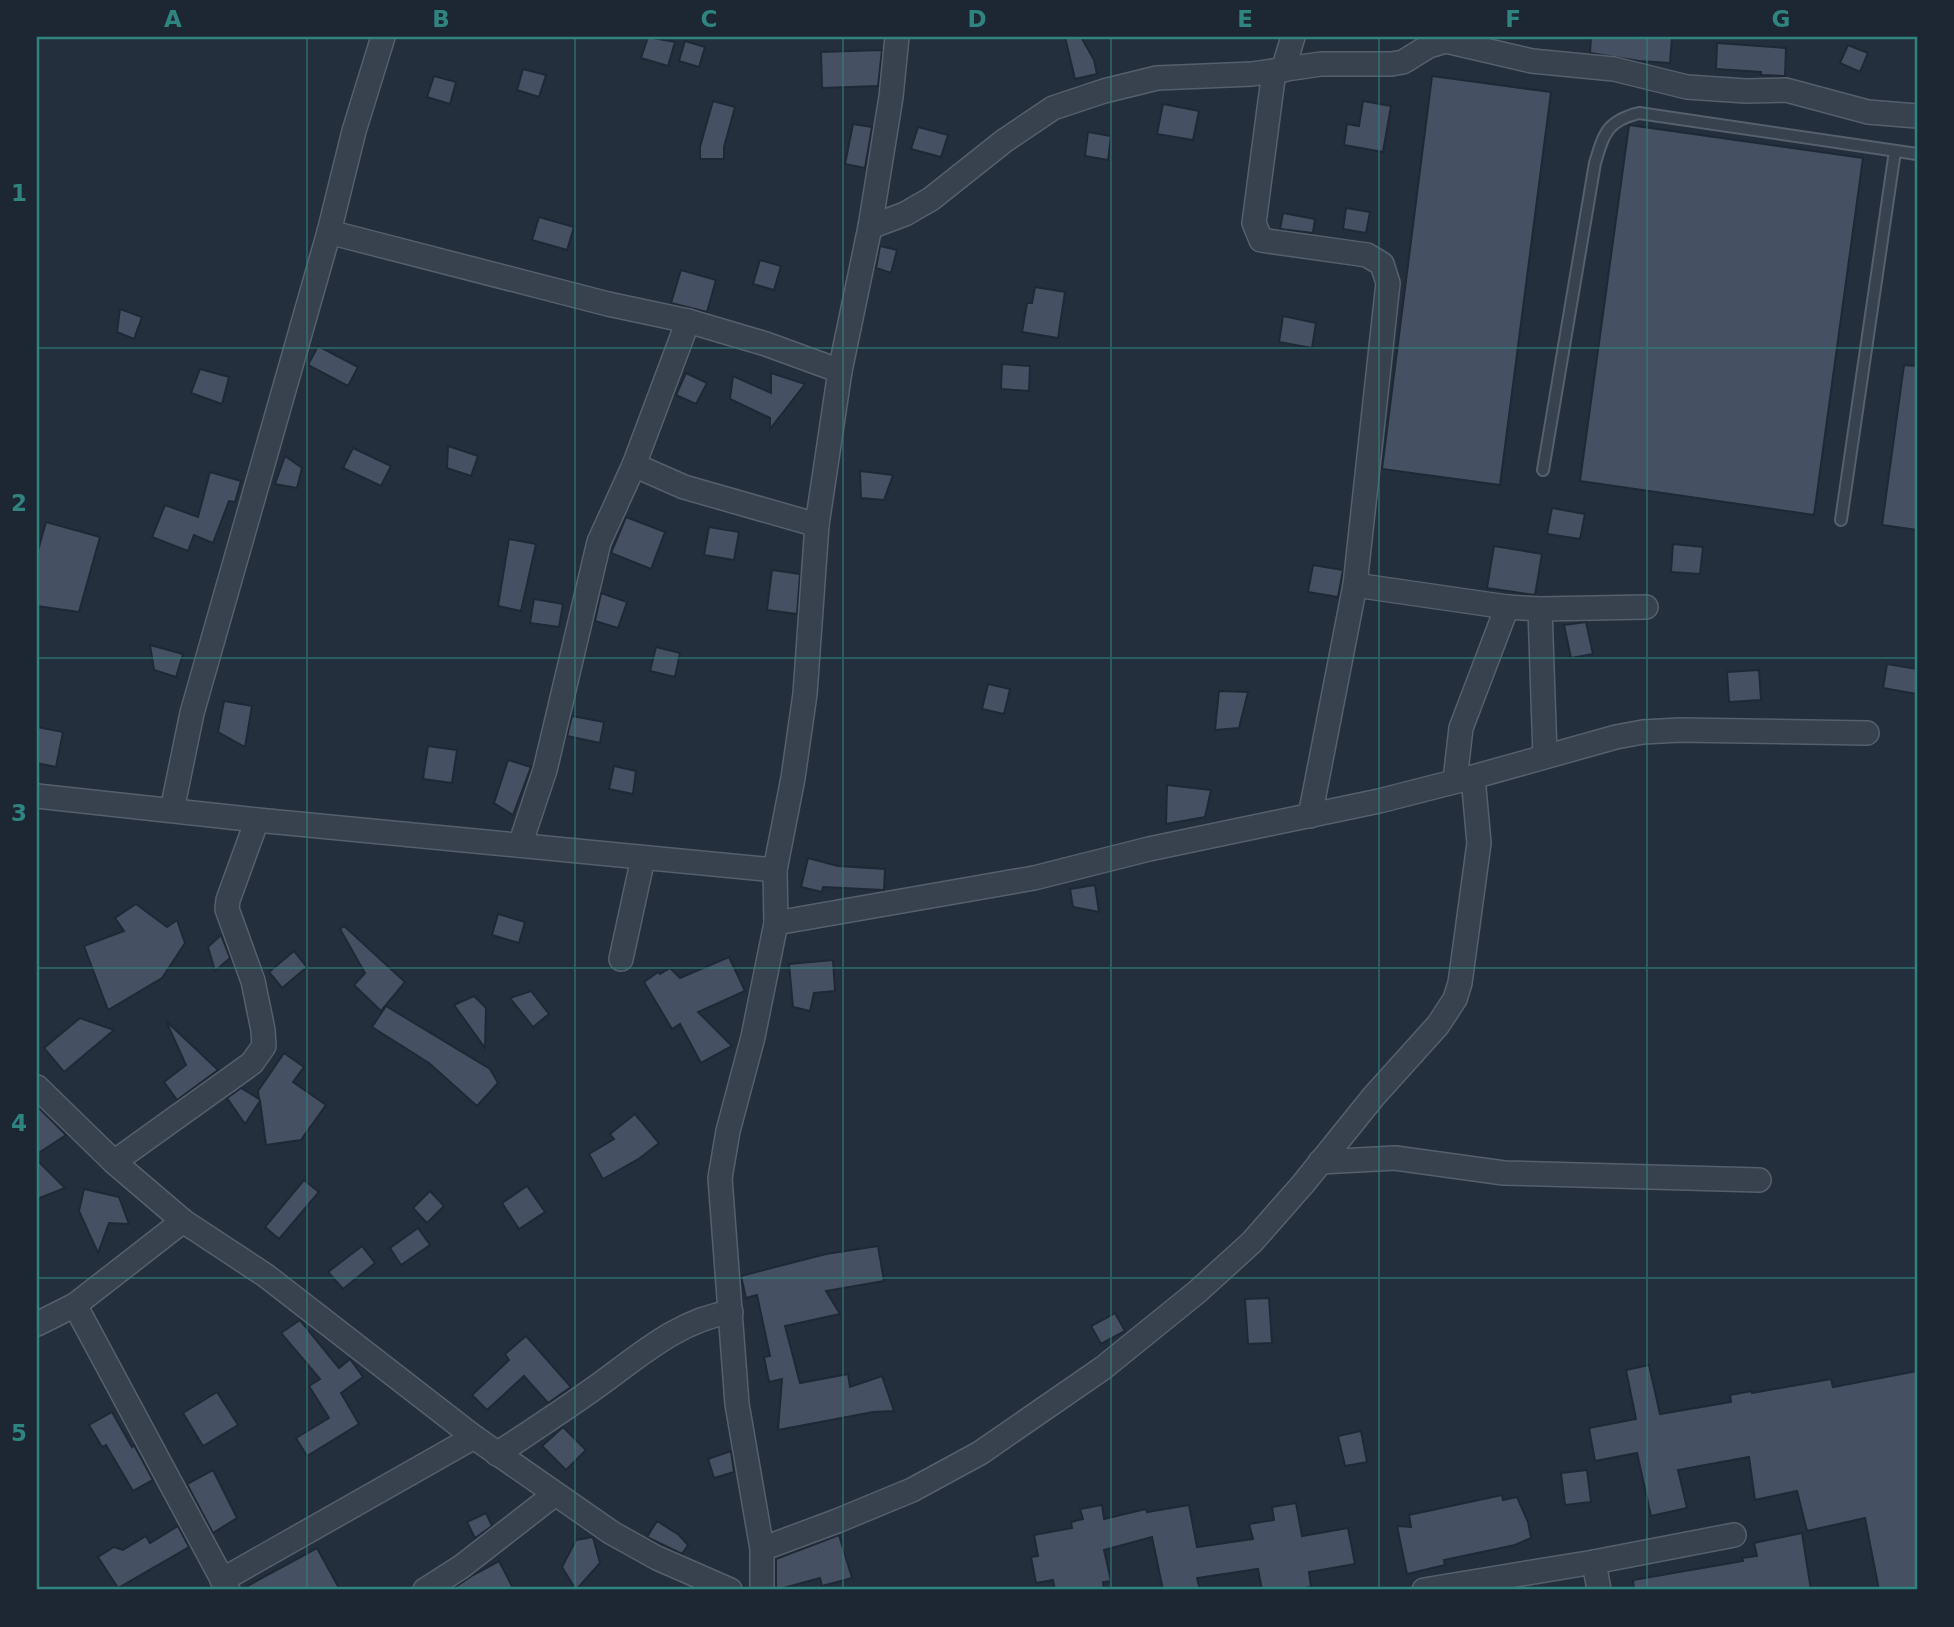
<svg xmlns="http://www.w3.org/2000/svg" width="1954" height="1627" font-family="'DejaVu Sans',sans-serif">
<style>
.building{fill:#455162;stroke:#1f2835;stroke-width:2}
.lines{fill:none;stroke-linecap:round;stroke-linejoin:round}
.service-casing{stroke:#565f6c;stroke-width:14}
.minor-casing{stroke:#565f6c;stroke-width:26}
.service{stroke:#38414e;stroke-width:10}
.minor{stroke:#38414e;stroke-width:23}
.grid{fill:none;stroke:#308480;stroke-width:2;stroke-opacity:0.55}
.neatline{fill:none;stroke:#308480;stroke-width:2.5}
.grid-label{font-size:23px;text-anchor:middle;font-weight:bold;fill:#308480}
</style>
<rect width="100%" height="100%" fill="#242f3e"/>
<g class="building">
<polygon points="648,37 675,42 668,66 641,58"/>
<polygon points="1065,37 1081,37 1094,60 1097,74 1075,79"/>
<polygon points="1591,37 1672,37 1670,63 1639,61 1590,53"/>
<polygon points="685,41 705,47 699,67 679,61"/>
<polygon points="1717,43 1786,48 1785,76 1761,75 1761,72 1716,69"/>
<polygon points="1848,45 1868,53 1860,72 1840,63"/>
<polygon points="882,50 878,86 822,88 821,52"/>
<polygon points="523,69 546,75 539,97 517,90"/>
<polygon points="434,76 456,82 450,104 427,97"/>
<polygon points="1432,76 1551,92 1500,485 1382,469"/>
<polygon points="713,101 735,107 724,147 724,159 700,159 700,147"/>
<polygon points="1363,101 1391,106 1383,152 1344,145 1347,124 1359,126"/>
<polygon points="1163,104 1199,111 1193,140 1157,134"/>
<polygon points="853,124 872,127 865,168 845,164"/>
<polygon points="1629,125 1863,158 1814,515 1580,481"/>
<polygon points="918,127 948,135 941,157 911,149"/>
<polygon points="1088,132 1111,136 1108,160 1085,156"/>
<polygon points="1346,208 1370,212 1366,233 1343,229"/>
<polygon points="1283,213 1315,219 1313,233 1280,229"/>
<polygon points="539,217 574,227 567,250 532,240"/>
<polygon points="880,246 897,250 891,273 876,268"/>
<polygon points="760,260 781,266 774,290 753,284"/>
<polygon points="681,270 716,280 707,312 671,303"/>
<polygon points="1035,287 1065,292 1058,338 1022,332 1027,303 1032,303"/>
<polygon points="120,309 142,317 134,339 117,332"/>
<polygon points="1283,316 1316,323 1312,348 1279,342"/>
<polygon points="318,346 358,367 348,386 308,365"/>
<polygon points="1002,364 1030,366 1029,391 1001,389"/>
<polygon points="1904,365 1917,366 1917,530 1882,525"/>
<polygon points="200,369 229,377 222,404 191,393"/>
<polygon points="686,373 707,383 696,404 676,395"/>
<polygon points="771,373 805,384 770,429 770,418 730,399 733,376 771,393"/>
<polygon points="448,446 478,456 471,476 447,468"/>
<polygon points="353,448 391,466 381,486 343,468"/>
<polygon points="285,456 302,468 297,488 275,484"/>
<polygon points="860,471 893,475 884,500 861,498"/>
<polygon points="210,472 241,481 235,502 229,501 213,543 194,535 188,551 152,537 165,505 198,517"/>
<polygon points="1552,508 1585,514 1580,539 1547,534"/>
<polygon points="626,517 665,532 651,569 611,553"/>
<polygon points="46,522 100,537 79,612 37,606 37,554"/>
<polygon points="709,527 739,532 734,560 704,555"/>
<polygon points="509,539 536,544 521,611 498,606"/>
<polygon points="1673,544 1703,547 1700,574 1671,572"/>
<polygon points="1494,546 1542,554 1535,595 1487,588"/>
<polygon points="1313,565 1343,570 1338,597 1308,592"/>
<polygon points="772,570 800,574 797,614 767,610"/>
<polygon points="601,593 627,602 618,628 595,621"/>
<polygon points="534,599 563,604 559,627 530,623"/>
<polygon points="1586,622 1593,654 1571,658 1564,625"/>
<polygon points="150,645 183,654 176,677 154,670"/>
<polygon points="656,647 680,653 675,677 650,671"/>
<polygon points="1887,664 1917,669 1917,694 1883,688"/>
<polygon points="1759,670 1761,700 1729,702 1727,672"/>
<polygon points="988,684 1010,689 1004,714 982,709"/>
<polygon points="1219,691 1248,692 1239,728 1215,730"/>
<polygon points="224,701 252,706 245,747 218,732"/>
<polygon points="572,716 604,722 600,743 567,736"/>
<polygon points="37,727 63,732 56,767 37,763"/>
<polygon points="428,746 457,750 452,783 423,779"/>
<polygon points="508,760 531,767 513,815 494,803"/>
<polygon points="614,766 636,771 633,794 609,789"/>
<polygon points="1167,785 1211,790 1205,817 1166,824"/>
<polygon points="808,858 838,866 885,869 884,890 823,887 822,892 801,887"/>
<polygon points="1095,885 1099,912 1073,907 1070,889"/>
<polygon points="136,904 167,927 177,920 185,943 162,978 108,1010 84,946 124,931 115,918"/>
<polygon points="498,914 525,922 519,943 492,935"/>
<polygon points="344,926 405,982 381,1011 354,985 365,973 340,929"/>
<polygon points="221,935 230,958 215,971 208,947"/>
<polygon points="294,951 307,967 282,988 269,972"/>
<polygon points="729,957 745,991 698,1012 732,1046 701,1063 680,1024 672,1029 644,982 658,972 660,974 670,968 680,978"/>
<polygon points="833,960 835,991 814,993 810,1011 793,1007 789,964"/>
<polygon points="531,991 549,1014 533,1027 510,998"/>
<polygon points="474,996 486,1008 485,1048 454,1005"/>
<polygon points="386,1006 490,1069 498,1083 477,1106 429,1063 372,1027"/>
<polygon points="80,1018 114,1030 64,1072 44,1048"/>
<polygon points="166,1021 218,1070 177,1100 164,1082 186,1065"/>
<polygon points="284,1053 304,1067 293,1082 326,1105 301,1140 266,1145 260,1101 245,1124 227,1098 241,1088 259,1099 258,1091"/>
<polygon points="37,1106 66,1135 37,1154"/>
<polygon points="635,1114 659,1143 640,1158 603,1179 589,1154 614,1139 610,1134"/>
<polygon points="37,1160 65,1188 37,1199"/>
<polygon points="304,1180 319,1192 279,1239 265,1227"/>
<polygon points="527,1186 545,1212 519,1229 502,1203"/>
<polygon points="84,1189 119,1197 129,1224 109,1223 98,1253 79,1211"/>
<polygon points="430,1191 444,1206 427,1223 413,1208"/>
<polygon points="418,1228 430,1245 401,1265 390,1248"/>
<polygon points="362,1246 375,1263 343,1289 328,1272"/>
<polygon points="878,1246 884,1281 826,1291 840,1314 785,1326 800,1383 848,1374 850,1387 882,1376 894,1411 873,1412 778,1430 782,1379 769,1382 764,1357 770,1356 757,1295 746,1298 741,1276 826,1254"/>
<polygon points="1269,1298 1272,1343 1248,1344 1245,1299"/>
<polygon points="1115,1313 1125,1331 1101,1344 1091,1326"/>
<polygon points="300,1320 339,1368 350,1359 363,1377 341,1393 359,1424 307,1456 296,1438 329,1418 309,1386 320,1379 281,1333"/>
<polygon points="526,1336 571,1387 548,1403 524,1376 487,1410 472,1395 509,1360 505,1354"/>
<polygon points="1649,1365 1660,1414 1731,1402 1730,1395 1752,1391 1752,1393 1831,1379 1833,1387 1917,1371 1917,1590 1879,1590 1865,1518 1807,1531 1797,1491 1755,1500 1749,1457 1678,1470 1687,1508 1651,1516 1637,1453 1595,1461 1589,1428 1636,1419 1626,1370"/>
<polygon points="217,1392 238,1425 203,1446 183,1413"/>
<polygon points="112,1412 132,1447 134,1445 153,1480 133,1491 106,1445 102,1447 89,1425"/>
<polygon points="563,1427 586,1450 566,1470 542,1446"/>
<polygon points="1361,1431 1367,1462 1345,1466 1338,1436"/>
<polygon points="731,1451 734,1472 714,1478 708,1459"/>
<polygon points="213,1470 237,1518 213,1533 187,1484"/>
<polygon points="1587,1470 1591,1502 1565,1505 1561,1473"/>
<polygon points="1502,1495 1503,1500 1517,1497 1528,1522 1531,1538 1515,1545 1444,1560 1445,1565 1407,1574 1397,1526 1411,1527 1409,1515"/>
<polygon points="1296,1503 1302,1536 1348,1528 1355,1564 1309,1572 1311,1587 1292,1590 1262,1590 1258,1569 1197,1578 1200,1590 1163,1590 1152,1537 1104,1550 1111,1581 1103,1582 1104,1590 1055,1590 1053,1580 1036,1583 1031,1557 1038,1556 1034,1535 1072,1528 1071,1522 1083,1519 1080,1509 1102,1505 1104,1519 1146,1509 1147,1512 1189,1505 1197,1547 1253,1539 1249,1524 1274,1520 1272,1507"/>
<polygon points="486,1513 492,1526 475,1538 467,1522"/>
<polygon points="657,1521 679,1535 688,1545 682,1554 647,1537"/>
<polygon points="178,1526 189,1547 118,1588 98,1557 114,1547 123,1550 146,1536 150,1543"/>
<polygon points="1802,1533 1811,1590 1634,1590 1633,1580 1743,1561 1742,1558 1757,1556 1754,1543"/>
<polygon points="839,1535 852,1578 822,1586 820,1578 776,1590 776,1559"/>
<polygon points="593,1537 600,1563 576,1590 562,1567 576,1540"/>
<polygon points="317,1548 340,1590 242,1590 242,1589"/>
<polygon points="499,1561 514,1590 451,1590 473,1575"/>
</g>
<g class="lines">
<defs>
<g id="service">
<path d="M1543 470 1595 163C1604 133 1607 121 1639 113L1917 154"/>
<polyline points="1841,520 1895,151"/>
</g>
<g id="minor">
<polyline points="1283,70 1293,37"/>
<polyline points="1274,71 1254,223 1261,240 1367,255 1382,264 1388,283 1355,585 1310,816"/>
<polyline points="870,227 905,214 931,199 1004,141 1053,108 1104,91 1157,78 1252,74 1321,64 1391,64 1403,62 1429,46 1446,41 1532,61 1614,69 1687,87 1746,91 1786,90 1868,112 1917,116"/>
<polyline points="329,232 608,304 688,321 766,344 840,371"/>
<polyline points="688,321 634,465 684,487 817,525"/>
<polyline points="1355,585 1507,607"/>
<polyline points="1540,609 1545,756"/>
<polyline points="1473,777 1616,737 1643,732 1680,730 1867,733"/>
<polyline points="1455,780 1461,728 1507,607 1540,609 1646,607"/>
<polyline points="37,796 257,820 775,870"/>
<polyline points="172,810 192,713 329,232 354,131 383,37"/>
<polyline points="520,845 545,770 599,542 634,465"/>
<polyline points="776,923 775,870 793,778 805,694 817,525 840,371 870,227 891,97 897,37"/>
<polyline points="621,959 643,858"/>
<polyline points="37,1087 114,1162 183,1221 265,1275 474,1437 612,1533 657,1558 730,1590"/>
<polyline points="114,1162 252,1063 264,1046 263,1030 253,981 227,909 228,900 257,820"/>
<polyline points="1320,1162 1395,1158 1504,1173 1759,1180"/>
<polyline points="75,1305 228,1590"/>
<polyline points="37,1324 75,1305 183,1221"/>
<path d="M497 1454C530 1432 564 1410 596 1387 638 1357 678 1320 731 1312"/>
<polyline points="762,1549 837,1521 912,1490 980,1453 1103,1368 1197,1292 1252,1242 1303,1184 1374,1096 1438,1025 1455,999 1460,983 1479,843 1473,777 1379,801 1149,849 1034,878 776,923 753,1037 728,1131 720,1178 737,1404 762,1549 762,1590"/>
<polyline points="1594,1562 1734,1535"/>
<polyline points="222,1580 474,1437"/>
<polyline points="425,1590 461,1567 555,1494"/>
<polyline points="1424,1590 1594,1562 1599,1590"/>
</g>
</defs>
<use href="#service" class="service-casing"/>
<use href="#minor" class="minor-casing"/>
<use href="#service" class="service"/>
<use href="#minor" class="minor"/>
</g>
<path class="grid" d="M307 37V1590M575 37V1590M843 37V1590M1111 37V1590M1379 37V1590M1647 37V1590M37 348H1917M37 658H1917M37 968H1917M37 1278H1917"/>
<rect width="1954" height="1627" fill="none" stroke="#1d2633" stroke-width="77"/>
<rect x="38" y="38" width="1878" height="1550" class="neatline"/>
<g class="grid-label">
<text x="173" y="27">A</text>
<text x="441" y="27">B</text>
<text x="709" y="27">C</text>
<text x="977" y="27">D</text>
<text x="1245" y="27">E</text>
<text x="1513" y="27">F</text>
<text x="1781" y="27">G</text>
<text x="19" y="201">1</text>
<text x="19" y="511">2</text>
<text x="19" y="821">3</text>
<text x="19" y="1131">4</text>
<text x="19" y="1441">5</text>
</g>
</svg>
